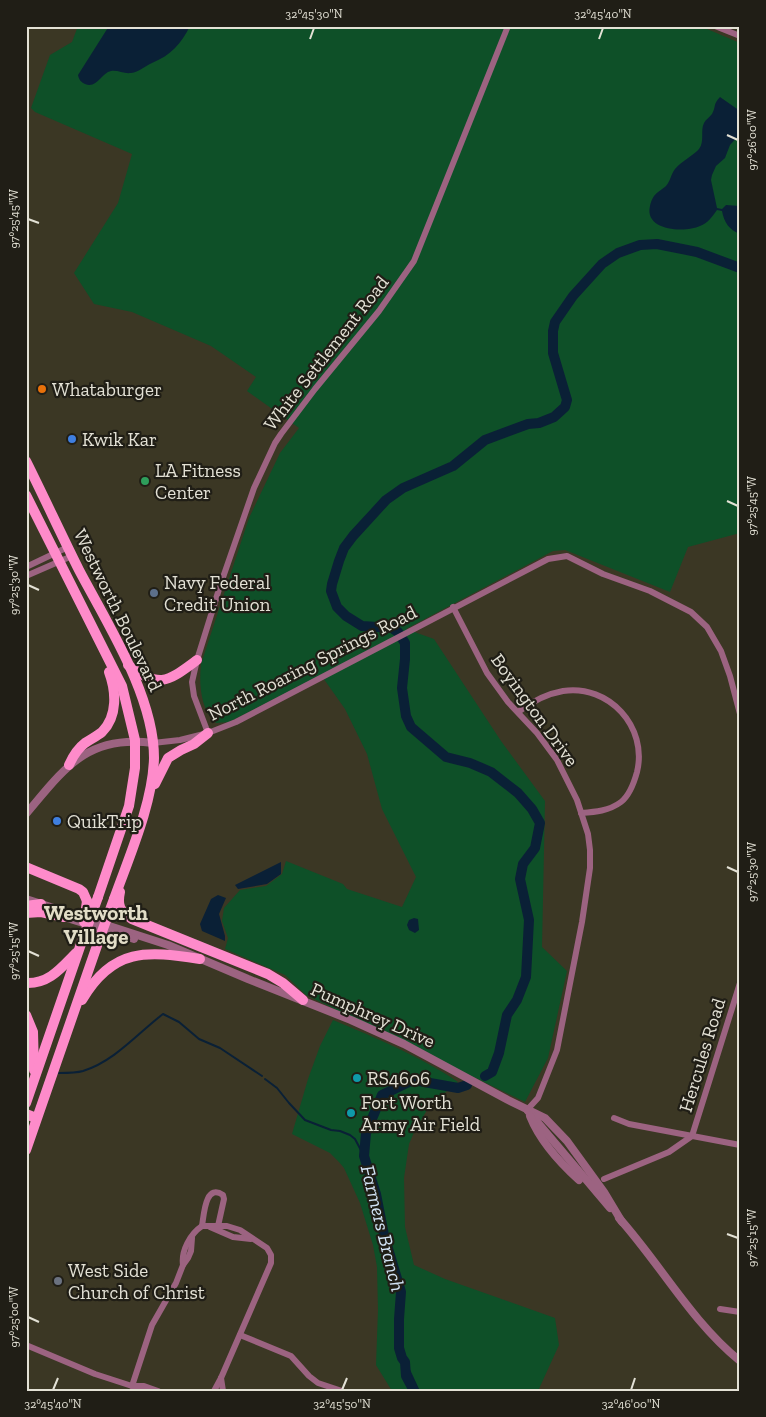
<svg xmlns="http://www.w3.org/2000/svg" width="766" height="1417" font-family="'Zilla Slab',serif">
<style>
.green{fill:#0e5028}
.water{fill:#0a2036}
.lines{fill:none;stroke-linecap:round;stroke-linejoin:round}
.stream{stroke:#0a2036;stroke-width:2}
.river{stroke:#0a2036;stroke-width:10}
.minor{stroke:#9c6381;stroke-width:6}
.tertiary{stroke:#9c6381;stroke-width:8}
.primary{stroke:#fe8bca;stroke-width:10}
.primary-bridge{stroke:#fe8bca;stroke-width:10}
.ticks{fill:none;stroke:#e3e1d5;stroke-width:2}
.food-dot{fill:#e8710a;stroke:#201e16;stroke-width:2}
.shop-dot{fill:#3f7fe0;stroke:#201e16;stroke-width:2}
.leisure-dot{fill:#2e9e5b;stroke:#201e16;stroke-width:2}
.service-dot{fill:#5c6f8a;stroke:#201e16;stroke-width:2}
.culture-dot{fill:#0f9aa8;stroke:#201e16;stroke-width:2}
.worship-dot{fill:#6b7280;stroke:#201e16;stroke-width:2}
.labels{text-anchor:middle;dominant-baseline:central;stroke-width:4.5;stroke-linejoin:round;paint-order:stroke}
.street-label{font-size:19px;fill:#e3e1d5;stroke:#201e16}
.poi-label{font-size:19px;fill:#e3e1d5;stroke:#201e16;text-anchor:start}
.water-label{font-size:20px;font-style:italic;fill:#d2e3f5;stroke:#201e16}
.quarter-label{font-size:21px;font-weight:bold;fill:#e2ddc7;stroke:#201e16}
.neatline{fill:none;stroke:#e3e1d5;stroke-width:2}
.ticks-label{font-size:12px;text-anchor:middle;fill:#e3e1d5}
</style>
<rect width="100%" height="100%" fill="#3b3724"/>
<g class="green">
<path d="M78 26H700L740 43V533L688 547 670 592 565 550 553 551 406 629 434 639 501 741 545 801 542 947 567 971 548 1058 525 1102 306 995 285 975 225 949 228 938 222 921 224 908 240 890 266 886 282 874 286 861 343 884 347 889 402 907 416 877 382 809 367 754 345 709 321 675 229 722 216 723C200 709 199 683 201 664L249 518 280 453 299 428 247 391 256 377 211 346 132 312 94 304 74 273 118 203 132 154 35 112 31 108 50 55 72 42Z"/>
<path d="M333 1020C374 1037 422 1057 458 1082L430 1105 415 1130 409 1144 404 1178 405 1227 414 1265 445 1279 555 1318 559 1345 538 1391H392L376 1365 378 1310 377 1267 373 1245 360 1203 344 1168 339 1162 330 1153 292 1134 308 1079 320 1046Z"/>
</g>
<g class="water">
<path d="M109 26H190C181 44 171 55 152 63 145 66 139 72 131 73 124 74 118 70 111 71 101 73 97 89 85 84 81 82 79 80 78 75Z"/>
<path d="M720 97 740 111V134L730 145 725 158 716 166 712 175 711 180 717 208 722 209 726 205 740 206V234C729 230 724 222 722 211L717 210C712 217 708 223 700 226 685 233 644 231 650 206 653 193 658 193 666 186 670 182 671 174 675 169 682 161 694 155 699 149 705 141 700 131 704 123 706 119 710 117 712 114 716 107 713 104 720 97Z"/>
<polygon points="281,862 281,874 267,884 238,889 235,885"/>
<polygon points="218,895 226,898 219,914 225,936 225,941 202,931 200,924 211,899"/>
<polygon points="414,918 418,919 419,930 415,933 409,930 407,925 409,920"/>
<path d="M402 1360 407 1363 420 1391H412C406 1381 398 1371 402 1360Z"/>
</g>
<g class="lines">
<g class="stream">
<path d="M59 1073C67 1073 76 1073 83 1071 115 1061 138 1033 163 1014L179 1022 199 1039 220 1048 262 1076"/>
<polyline points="265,1079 277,1088 289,1103 305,1120 331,1130 340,1131 350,1135 355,1139 364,1156"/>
</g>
<g class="river">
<polyline points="485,1076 492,1072 499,1053 507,1015 517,1000 526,977 529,920 520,879 523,864 535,848 540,823 532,809 518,793 491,772 470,763 446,757 411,727 406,716 402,688 405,659 405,643 398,632 392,628 362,626 346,616 337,607 331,591 332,584 339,561 344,548 353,536 386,500 403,488 453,466 485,440 528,424 539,423 554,417 565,407 567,400 564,390 553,353 553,331 555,322 573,296 602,264 618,253 640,245 657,244 697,252 740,268"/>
<polyline points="414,1391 406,1376 405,1362 402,1358 399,1348 399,1319 401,1292 384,1235 376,1194 364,1156 366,1133 382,1095 413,1080 458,1088 467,1085"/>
</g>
<g class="minor">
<polyline points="715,26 740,36"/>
<polyline points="26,567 68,547"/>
<polyline points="26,576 72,556"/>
<polyline points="453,607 487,673 508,702 537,733 557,760 577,800 588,834 590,850 590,868 582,922 557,1050 538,1098 527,1110"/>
<path d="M518 712C531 702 546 694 563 691 609 684 648 727 637 772 634 783 630 795 621 802 609 811 595 812 581 813"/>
<polyline points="208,733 194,696 192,682 197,660 220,586 254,488 275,443 281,434 315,389 379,311 414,261 508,26"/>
<polyline points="153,743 180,740 208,733 236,722 548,559 567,556 603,574 650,591 691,612 707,627 721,651 730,676 740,714"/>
<polyline points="614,1118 629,1124 740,1145"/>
<polyline points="604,1179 669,1152 692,1136 740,983"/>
<path d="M202 1226C204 1215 205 1183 223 1195L224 1199 218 1226"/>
<polyline points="210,1227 233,1237 251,1239"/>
<path d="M183 1265C181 1251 190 1234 202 1226H227L240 1230 267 1248 271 1255V1263L221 1378 214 1391"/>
<polyline points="720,1309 740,1312"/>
<polyline points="240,1335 291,1356 309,1376 318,1383 342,1391"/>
<polyline points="26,1345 95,1374 132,1386 138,1391"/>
<polyline points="221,1378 223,1391"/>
<polyline points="132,1386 152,1325 176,1283 183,1265 188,1258 191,1251 192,1238"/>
<polyline points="132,1386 144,1386 158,1391"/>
</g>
<g class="tertiary">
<path d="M26 814C64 769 87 734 153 743"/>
<polyline points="26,899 168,945 248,979 351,1020 404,1044 508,1100 545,1118 567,1141 604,1192 622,1222"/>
<polyline points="64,917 134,939"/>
<polyline points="528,1111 610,1208"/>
<path d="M530 1116C540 1141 559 1162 579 1180"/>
<path d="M619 1218C661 1265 691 1321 740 1361"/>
</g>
<g class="primary">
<path d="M26 461C44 497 61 534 79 570 108 625 154 696 154 758 153 803 129 857 114 899"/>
<polyline points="26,495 122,686 135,740 135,768 129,806 98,897"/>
<path d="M128 665C160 689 167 682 197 660"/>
<path d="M69 765C73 756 77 749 85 743 91 739 97 736 102 732 118 716 116 691 109 672"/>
<polyline points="155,784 168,758 181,750 194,744 208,733"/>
<polyline points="26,867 79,889 83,892 87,901"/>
<path d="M120 892C117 906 120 911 132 919L268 974 283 983 303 1000"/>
<polyline points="26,906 41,904"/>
<polyline points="26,913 41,912 64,917"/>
<path d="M26 983C49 984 61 968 76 953"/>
<path d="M82 1000C113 947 147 951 200 959"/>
<polyline points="26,1015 33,1032 34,1070"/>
<polyline points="26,1103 82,941"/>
<polyline points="26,1114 36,1118"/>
<polyline points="26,1150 100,937"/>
</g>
<g class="primary-bridge">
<polyline points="84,922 87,901"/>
<polyline points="100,937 114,899"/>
<polyline points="82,941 98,897"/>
</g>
</g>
<path class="ticks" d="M310 39 314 28M599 39 603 28M727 135 738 140M28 219 39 223M727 501 738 506M28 585 39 590M727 867 738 872M28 951 39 956M727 1234 738 1238M28 1317 39 1322M53 1390 58 1378M342 1390 347 1378M631 1390 635 1378"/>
<circle class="food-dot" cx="42" cy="389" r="5"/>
<g class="shop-dot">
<circle cx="72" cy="439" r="5"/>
<circle cx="57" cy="821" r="5"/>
</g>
<circle class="leisure-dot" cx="145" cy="481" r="5"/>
<circle class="service-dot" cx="154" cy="593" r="5"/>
<g class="culture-dot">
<circle cx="357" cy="1078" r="5"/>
<circle cx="351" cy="1113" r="5"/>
</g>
<circle class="worship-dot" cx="58" cy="1281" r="5"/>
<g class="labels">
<g class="street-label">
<text transform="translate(326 353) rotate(-52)">White Settlement Road</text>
<text transform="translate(118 610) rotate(64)">Westworth Boulevard</text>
<text transform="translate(312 663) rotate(-27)">North Roaring Springs Road</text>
<text transform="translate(535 710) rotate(54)">Boyington Drive</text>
<text transform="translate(373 1015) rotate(24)">Pumphrey Drive</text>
<text transform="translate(702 1055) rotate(-73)">Hercules Road</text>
</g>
<g class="poi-label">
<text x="52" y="389">Whataburger</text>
<text x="82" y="439">Kwik Kar</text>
<text x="155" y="470">LA Fitness<tspan x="155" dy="22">Center</tspan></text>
<text x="164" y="582">Navy Federal<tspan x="164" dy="22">Credit Union</tspan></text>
<text x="67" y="821">QuikTrip</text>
<text x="367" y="1078">RS4606</text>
<text x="361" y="1102">Fort Worth<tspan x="361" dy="22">Army Air Field</tspan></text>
<text x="68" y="1270">West Side<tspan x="68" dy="22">Church of Christ</tspan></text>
</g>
<g class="water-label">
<text transform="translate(383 1228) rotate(76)">Farmers Branch</text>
</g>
<g class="quarter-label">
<text x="96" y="912">Westworth<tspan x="96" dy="24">Village</tspan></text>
</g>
</g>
<rect width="766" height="1417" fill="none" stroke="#201e16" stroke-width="55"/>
<rect x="28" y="28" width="710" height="1362" class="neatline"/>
<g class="ticks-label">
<text x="314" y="18">32°45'30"N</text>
<text x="603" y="18">32°45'40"N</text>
<text transform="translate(752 140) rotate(-90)" y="4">97°26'00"W</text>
<text transform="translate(14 219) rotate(-90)" y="4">97°25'45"W</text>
<text transform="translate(752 506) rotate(-90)" y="4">97°25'45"W</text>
<text transform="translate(14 585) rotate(-90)" y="4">97°25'30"W</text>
<text transform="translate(752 872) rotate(-90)" y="4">97°25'30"W</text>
<text transform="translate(14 951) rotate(-90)" y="4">97°25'15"W</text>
<text transform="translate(752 1238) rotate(-90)" y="4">97°25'15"W</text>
<text transform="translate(14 1317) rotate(-90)" y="4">97°25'00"W</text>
<text x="53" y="1408">32°45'40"N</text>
<text x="342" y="1408">32°45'50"N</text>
<text x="631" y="1408">32°46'00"N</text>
</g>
</svg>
